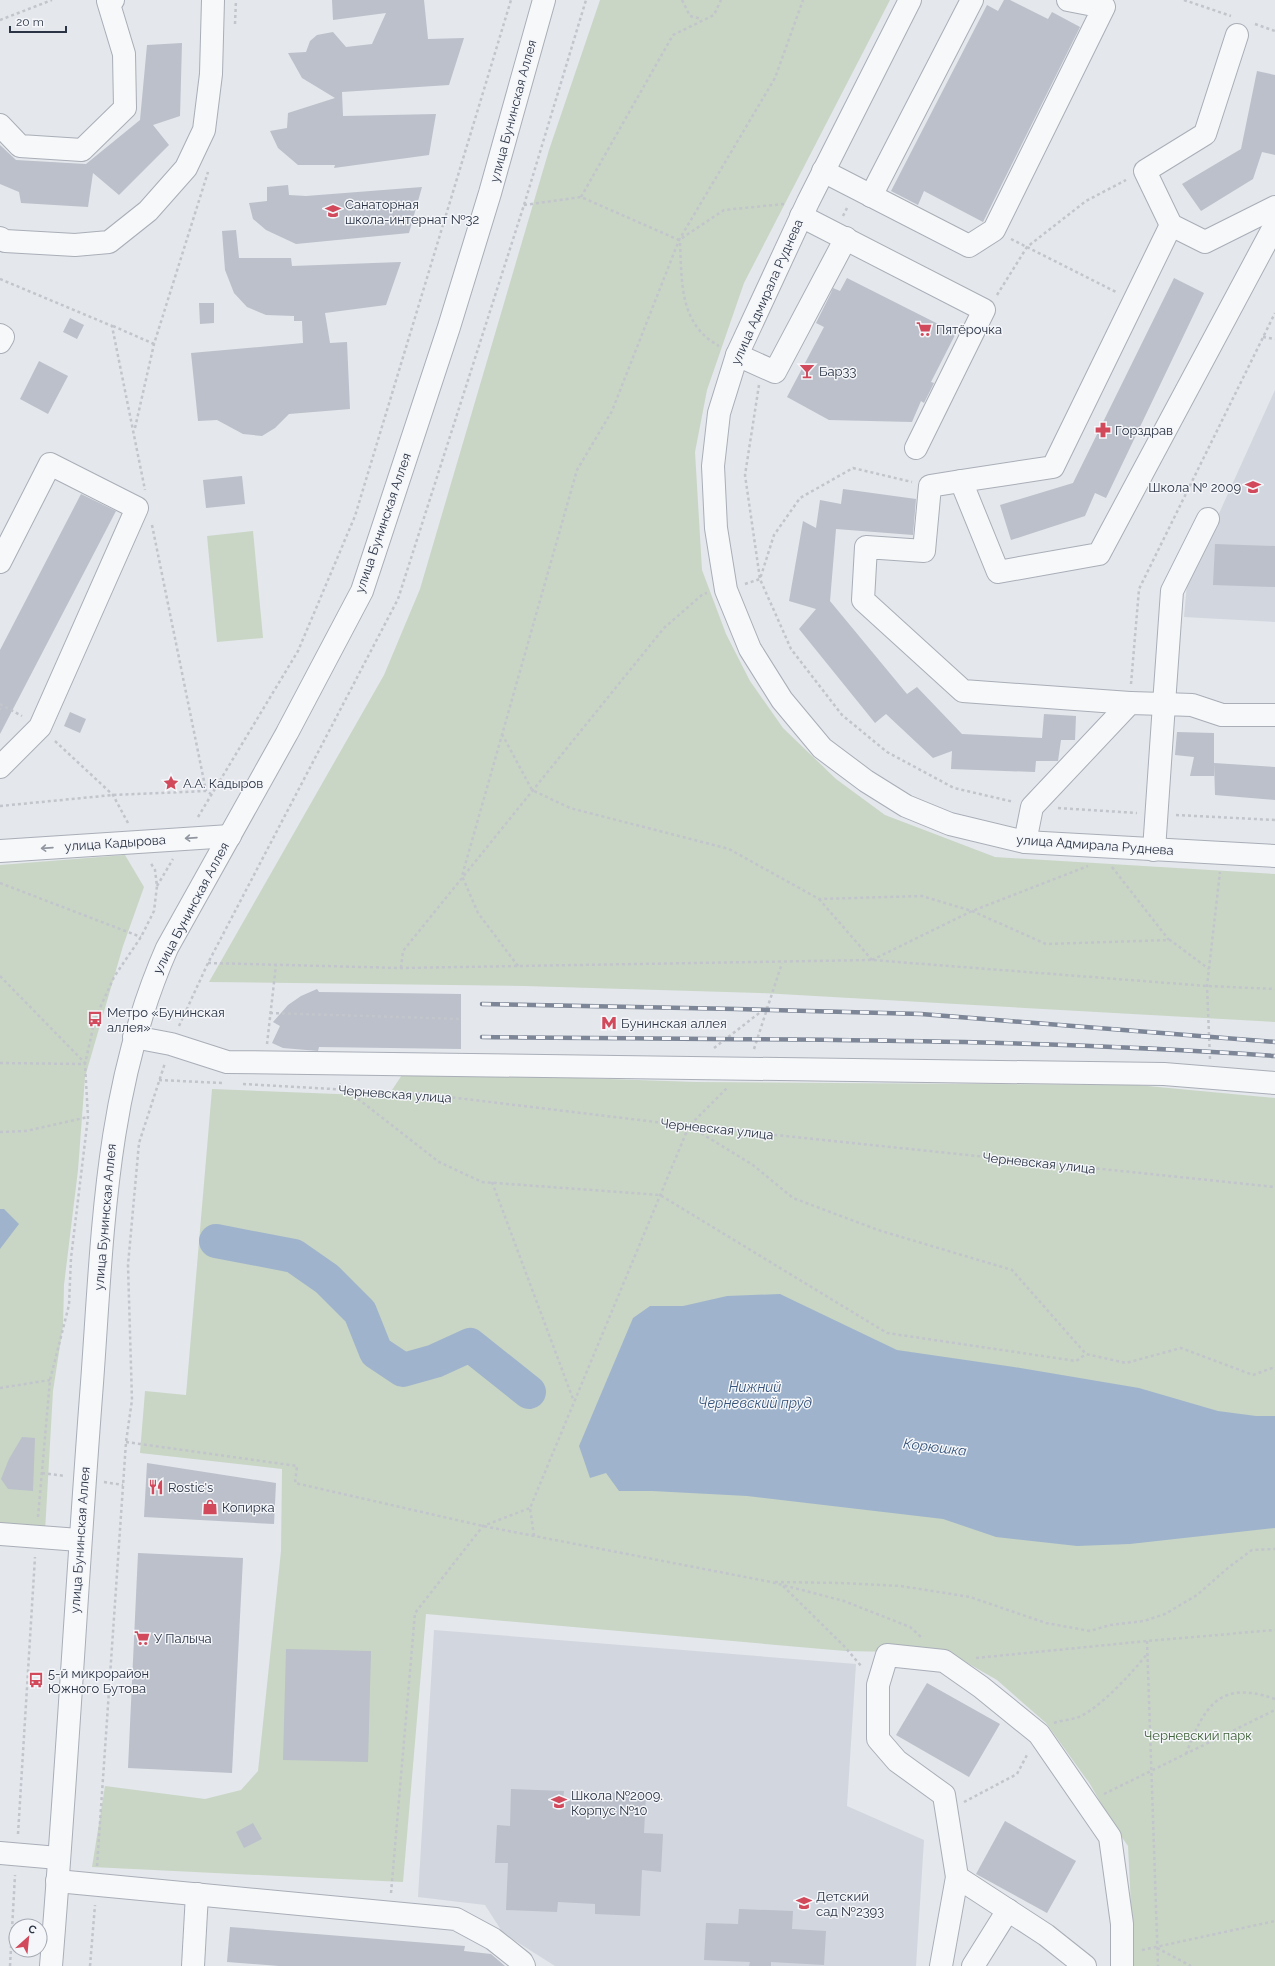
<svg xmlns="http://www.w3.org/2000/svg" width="1275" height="1966" font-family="Raleway,sans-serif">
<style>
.built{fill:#d2d6de}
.green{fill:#c9d6c5}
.water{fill:#9fb4cc}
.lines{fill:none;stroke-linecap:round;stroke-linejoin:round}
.river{stroke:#9fb4cc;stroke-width:34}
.building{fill:#bbc0ca}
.minor-casing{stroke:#a9aeb7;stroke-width:24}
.path{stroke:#c2c5cb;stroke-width:2.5;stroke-dasharray:3 3;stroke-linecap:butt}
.minor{stroke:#f7f8fa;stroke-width:22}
.rail-casing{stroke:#7d8696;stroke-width:4.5}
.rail{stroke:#f4f6f9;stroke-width:3;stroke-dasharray:9;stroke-linecap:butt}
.oneway{stroke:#9196a0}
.labels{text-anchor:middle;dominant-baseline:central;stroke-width:3;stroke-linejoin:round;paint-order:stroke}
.street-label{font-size:13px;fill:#2b3445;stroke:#f4f6f9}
.poi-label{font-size:13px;fill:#2b3445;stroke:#f4f6f9;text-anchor:start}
.park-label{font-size:13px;fill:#3f6138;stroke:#f4f6f9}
.water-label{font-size:14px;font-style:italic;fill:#34527a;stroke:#f4f6f9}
</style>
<rect width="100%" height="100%" fill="#e4e7ec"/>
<g class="built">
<polygon points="1275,390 1275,622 1184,617 1187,584"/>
<polygon points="434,1630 856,1664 847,1806 924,1840 916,1966 555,1966 503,1933 485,1905 418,1897"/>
</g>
<g class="green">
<polygon points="600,0 890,0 744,283 707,390 695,452 702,570 726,634 750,681 783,728 836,779 885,815 995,857 1275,874 1275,1022 760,993 524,986 209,982 384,675 420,589 549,150"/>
<polygon points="253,531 263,638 217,642 207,536"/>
<polygon points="125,855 144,887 123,946 85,1077 78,1170 64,1285 63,1326 53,1391 45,1532 0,1529 0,865"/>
<polygon points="404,1072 696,1082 1137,1085 1275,1098 1275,1966 1134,1966 1128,1846 1114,1826 1090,1784 1046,1723 997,1680 950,1653 845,1651 426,1614 403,1882 92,1867 105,1786 205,1799 241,1790 258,1771 281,1551 282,1469 140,1453 145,1391 186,1395 212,1089 388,1096"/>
</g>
<g class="water">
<polygon points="0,1209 4,1209 19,1224 0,1249"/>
<polygon points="780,1294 897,1350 1014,1367 1139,1388 1218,1411 1256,1416 1275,1416 1275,1528 1130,1544 1077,1546 996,1537 943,1519 747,1496 652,1491 619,1491 606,1473 590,1478 579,1446 633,1318 650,1306 683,1306 727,1296"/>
</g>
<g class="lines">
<polyline class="river" points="216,1241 294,1256 327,1279 360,1312 376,1352 403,1370 435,1361 470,1345 529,1392"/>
</g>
<g class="building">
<polygon points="332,0 424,0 428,39 464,38 449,85 342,92 343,116 436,114 429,155 334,168 335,165 298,165 278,148 270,131 287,128 288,113 335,98 302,78 288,53 306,52 310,41 317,35 333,32 346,47 372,44 386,13 333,20"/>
<polygon points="1004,0 1010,0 1048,19 1052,12 1080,27 983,222 924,191 918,205 891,191 987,5 998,11"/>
<polygon points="182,43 180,116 153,125 169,145 119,195 93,173 88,207 21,203 19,192 0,184 0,145 16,160 86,164 140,120 147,45"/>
<polygon points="1257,71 1275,75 1275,155 1262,152 1253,179 1201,211 1182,184 1241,149"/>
<polygon points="288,185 289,195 306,196 422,187 409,233 296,244 266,230 253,219 249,203 267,201 267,187"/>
<polygon points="236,230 239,258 291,258 292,266 401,262 386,305 325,313 330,343 347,342 350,409 289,414 275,428 262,436 243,434 217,420 198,421 191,353 303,343 302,321 294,321 294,316 266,315 247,307 234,293 225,270 222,231"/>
<polygon points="847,278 956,333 931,382 934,383 924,403 921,401 912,422 829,420 787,397 824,327 816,323 831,293 833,288 840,291"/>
<polygon points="1174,278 1204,293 1106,498 1095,493 1085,516 1011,540 1000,505 1073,483"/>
<polygon points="199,303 214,303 214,323 200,324"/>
<polygon points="70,318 84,325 77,339 63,332"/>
<polygon points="39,361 68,376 48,414 20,399"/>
<polygon points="242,476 245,504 206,508 203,480"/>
<polygon points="843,489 916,499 913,535 836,529 830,601 907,694 917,687 962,734 1042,738 1044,714 1076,716 1075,740 1061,740 1058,761 1036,761 1035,772 951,769 952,751 933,758 886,714 875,723 799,629 816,609 789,601 803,521 816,528 820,500 841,504"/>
<polygon points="81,494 116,511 0,734 0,650"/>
<polygon points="1215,544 1275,546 1275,587 1213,585"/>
<polygon points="70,712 86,719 80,733 64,726"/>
<polygon points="1177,732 1214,733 1214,776 1190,776 1194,757 1175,755"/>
<polygon points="1214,763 1275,767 1275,800 1215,795"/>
<polygon points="317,989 319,992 461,994 461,1049 319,1047 318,1051 283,1048 272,1043 280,1026 273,1022 288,1005 301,996"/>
<polygon points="22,1437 35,1438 33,1491 8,1489 1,1479 9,1459"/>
<polygon points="147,1463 276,1483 274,1524 144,1517"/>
<polygon points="138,1553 243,1558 232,1773 128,1768"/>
<polygon points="286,1649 371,1651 368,1762 283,1760"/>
<polygon points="927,1683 1000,1724 969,1777 896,1735"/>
<polygon points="511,1789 564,1791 563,1800 601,1801 601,1792 646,1795 644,1833 663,1834 661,1872 642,1870 640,1916 595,1914 595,1904 558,1902 557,1912 506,1910 508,1863 495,1863 497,1825 510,1826"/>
<polygon points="1005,1821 1076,1861 1047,1913 976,1874"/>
<polygon points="253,1823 262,1839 244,1848 236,1832"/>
<polygon points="739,1909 793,1911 792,1929 826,1931 824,1965 771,1962 771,1966 749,1966 750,1962 704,1960 706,1923 738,1924"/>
<polygon points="230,1927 465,1946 464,1951 491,1954 505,1966 279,1966 227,1962"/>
</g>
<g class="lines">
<defs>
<g id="minor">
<polyline points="910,0 808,202 737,355 719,413 713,466 716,528 726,590 750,649 782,700 822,748 866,781 906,806 950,824 1025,842 1275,856"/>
<polyline points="1237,35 1205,134 1145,171 1171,225 1205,242 1275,207"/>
<polyline points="0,125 20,146 82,150 125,108 124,54 108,1 113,0"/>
<polyline points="823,171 969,246 994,230 1104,7 1068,0"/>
<polyline points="871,196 972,0"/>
<polyline points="801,216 984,310 916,448"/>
<polyline points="1171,225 1053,467 961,481 998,572 1099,554 1275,225"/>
<polyline points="0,238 5,241 75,245 109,242 148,211 186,168 204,130 211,74 213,0"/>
<polyline points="0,335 3,337 0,342"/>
<polyline points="737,355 775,372 846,238"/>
<polyline points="961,481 930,486 924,551 866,547 863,600 963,691 1130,703"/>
<polyline points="0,562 50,464 137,508 40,727 0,767"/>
<polyline points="1025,842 1032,807 1130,703 1164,704 1172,591 1208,519"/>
<polyline points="1154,850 1164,704 1192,705 1222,715 1275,715"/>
<polyline points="0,851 230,836"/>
<polyline points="134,1037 171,1044 227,1062 1164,1074 1275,1083"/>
<polyline points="0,1534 79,1540"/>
<polyline points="0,1853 58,1858"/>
<polyline points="957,1877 1046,1935 1085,1966"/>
<polyline points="57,1881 456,1919 493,1939 522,1962 524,1966"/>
<path d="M51 1966C67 1772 77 1577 92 1383 103 1232 105 1089 167 948L287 733 362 591 449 327 490 193 544 0"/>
<polyline points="193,1966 197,1894"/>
<polyline points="941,1966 957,1877 944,1795 897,1761 878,1739 878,1685 887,1655 944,1661 981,1687 1039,1734 1110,1837 1122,1924 1122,1966"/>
<polyline points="973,1966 1008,1910"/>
</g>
</defs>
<use href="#minor" class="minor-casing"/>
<g class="path">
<polyline points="682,0 690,16 702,19"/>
<polyline points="1184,0 1231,16"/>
<polyline points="0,20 52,0"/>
<polyline points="235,24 236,0"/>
<polyline points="1255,24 1275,31"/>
<polyline points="581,197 673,35 714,15 721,0"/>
<polyline points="524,205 581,197 679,240 724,210 784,204"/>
<polyline points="843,216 848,206"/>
<polyline points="1011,239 1116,292"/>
<path d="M680 243C682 282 679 324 719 346"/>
<polyline points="0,279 112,326 145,490"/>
<polyline points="997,295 1027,247 1086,201 1126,180"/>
<polyline points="113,326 154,344"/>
<polyline points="1263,337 1275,339"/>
<polyline points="759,385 745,475 760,579 791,649 842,715 887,752 954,788 1014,802"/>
<polyline points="135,428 154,344 208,172"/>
<polyline points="152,525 206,791"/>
<polyline points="745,584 760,579 774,535 800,498 853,468 912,482"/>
<polyline points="1131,684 1139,589 1275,313"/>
<polyline points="0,704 22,716"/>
<polyline points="0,708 0,710"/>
<polyline points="502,734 532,790 570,808 729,849 819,899 922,896 972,911 1046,944 1170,940 1209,969"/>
<polyline points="55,741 113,795 128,823"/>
<polyline points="0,806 113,795 206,791 211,794"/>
<polyline points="1058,808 1137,813"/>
<polyline points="1176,815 1275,820"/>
<polyline points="198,817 298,651 355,516 511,0"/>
<polyline points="1112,867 1169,940"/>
<polyline points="0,883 141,937"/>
<polyline points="157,886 173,859"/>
<polyline points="819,899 872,960"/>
<polyline points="872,960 972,911 1088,866"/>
<polyline points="208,963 401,968 872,960 1207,986 1275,989"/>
<polyline points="518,966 478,913 462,876 577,470 612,411 679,240 775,78 803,0"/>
<polyline points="401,968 403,951 664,628 703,594 707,593"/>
<polyline points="0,976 85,1063"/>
<polyline points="270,1013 461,1019"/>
<polyline points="179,1026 208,963 398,599 524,205 586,0"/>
<polyline points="267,1044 276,965"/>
<polyline points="714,1048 767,1007"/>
<polyline points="754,1049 782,963"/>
<polyline points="1210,1059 1207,986 1220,872"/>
<polyline points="0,1063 85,1064"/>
<polyline points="159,1080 222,1083"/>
<polyline points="243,1084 424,1094 689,1126 1275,1187"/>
<polyline points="339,1084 439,1162 482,1182 660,1195 887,1333 1076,1361 1086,1354"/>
<polyline points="691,1127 753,1165 793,1198 878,1230 1012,1270 1086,1354 1126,1363 1181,1348 1253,1375 1275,1367"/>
<polyline points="0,1132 26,1131 88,1117"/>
<polyline points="492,1182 573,1399"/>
<polyline points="0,1388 50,1380"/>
<polyline points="126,1442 297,1466 295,1483 483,1526 771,1582 844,1601 910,1627 921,1637"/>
<polyline points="42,1473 65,1476"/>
<polyline points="104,1482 123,1485"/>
<polyline points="38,1517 50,1380 69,1305 71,1258 88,1117 85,1064 95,1019 114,977 141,937 154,911 157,886 155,870 150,862"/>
<polyline points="534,1536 530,1508 689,1126 727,1088"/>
<polyline points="775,1582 841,1583 901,1586 970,1597 1046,1623 1090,1631 1110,1625 1144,1621 1165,1614 1197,1595 1229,1567 1252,1550 1275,1549"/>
<polyline points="783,1586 844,1646 862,1667"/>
<polyline points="1147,1641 1158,1966"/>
<polyline points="976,1658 1147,1641 1275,1630"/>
<path d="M1054 1723C1062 1720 1071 1720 1079 1717 1101 1707 1132 1673 1147 1654"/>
<path d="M1186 1754C1204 1707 1219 1679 1275 1699"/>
<polyline points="1104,1794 1275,1710"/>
<polyline points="964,1802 1017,1774 1028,1753"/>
<polyline points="18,1834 35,1557"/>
<polyline points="97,1866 126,1442 132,1400 128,1265 139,1143 165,1063"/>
<polyline points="391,1893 415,1613 483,1526 530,1508"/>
<polyline points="1157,1948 1191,1966"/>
<polyline points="1142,1950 1275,1921"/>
<polyline points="10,1966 15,1875"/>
<polyline points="90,1966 95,1905"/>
</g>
<use href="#minor" class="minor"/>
<defs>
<g id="rail">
<polyline points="482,1004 736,1009 921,1014 1275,1042"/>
<path d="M482 1037C747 1040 1012 1037 1275 1056"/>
</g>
</defs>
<use href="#rail" class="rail-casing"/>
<use href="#rail" class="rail"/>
</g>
<defs><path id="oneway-shaft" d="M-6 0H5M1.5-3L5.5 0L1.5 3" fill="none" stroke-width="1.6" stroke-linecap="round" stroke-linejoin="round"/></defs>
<g class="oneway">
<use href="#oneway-shaft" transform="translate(191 838) rotate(176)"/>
<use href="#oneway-shaft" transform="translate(47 848) rotate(176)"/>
</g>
<defs>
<symbol id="school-bare" viewBox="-9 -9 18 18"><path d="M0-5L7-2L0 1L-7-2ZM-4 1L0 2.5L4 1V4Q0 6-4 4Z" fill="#d1495b" stroke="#f4f6f9" stroke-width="2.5" paint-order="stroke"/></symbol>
<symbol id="supermarket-bare" viewBox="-9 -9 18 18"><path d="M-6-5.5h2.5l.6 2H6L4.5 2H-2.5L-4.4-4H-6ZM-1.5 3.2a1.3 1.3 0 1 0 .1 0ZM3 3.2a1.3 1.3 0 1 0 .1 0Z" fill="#d1495b" stroke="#f4f6f9" stroke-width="2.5" paint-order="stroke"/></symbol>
<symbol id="bar-bare" viewBox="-9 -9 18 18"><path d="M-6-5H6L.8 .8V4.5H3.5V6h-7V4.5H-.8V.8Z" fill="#d1495b" stroke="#f4f6f9" stroke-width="2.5" paint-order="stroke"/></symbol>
<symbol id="pharmacy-bare" viewBox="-9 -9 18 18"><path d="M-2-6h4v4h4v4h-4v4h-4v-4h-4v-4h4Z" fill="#d1495b" stroke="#f4f6f9" stroke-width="2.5" paint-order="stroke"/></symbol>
<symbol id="sight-bare" viewBox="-9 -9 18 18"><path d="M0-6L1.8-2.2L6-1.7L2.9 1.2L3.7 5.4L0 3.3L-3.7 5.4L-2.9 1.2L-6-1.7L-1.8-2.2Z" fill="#d1495b" stroke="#f4f6f9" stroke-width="2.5" paint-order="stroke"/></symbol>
<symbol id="bus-bare" viewBox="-9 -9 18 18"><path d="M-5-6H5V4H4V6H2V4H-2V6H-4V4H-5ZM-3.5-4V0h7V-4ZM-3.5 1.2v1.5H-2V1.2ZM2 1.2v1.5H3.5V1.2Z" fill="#d1495b" stroke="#f4f6f9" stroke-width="2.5" paint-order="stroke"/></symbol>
<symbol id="metro-bare" viewBox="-9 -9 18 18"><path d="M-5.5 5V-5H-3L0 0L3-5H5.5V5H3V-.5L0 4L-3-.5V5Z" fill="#d1495b" stroke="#f4f6f9" stroke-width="2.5" paint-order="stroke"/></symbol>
<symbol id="restaurant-bare" viewBox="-9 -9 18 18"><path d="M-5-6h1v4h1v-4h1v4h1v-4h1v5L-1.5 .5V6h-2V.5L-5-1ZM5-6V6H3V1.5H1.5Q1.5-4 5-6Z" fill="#d1495b" stroke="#f4f6f9" stroke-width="2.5" paint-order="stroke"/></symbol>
<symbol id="shop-bare" viewBox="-9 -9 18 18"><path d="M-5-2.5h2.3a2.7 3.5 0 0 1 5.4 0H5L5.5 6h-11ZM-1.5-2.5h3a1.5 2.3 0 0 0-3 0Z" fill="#d1495b" stroke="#f4f6f9" stroke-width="2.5" paint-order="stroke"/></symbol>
</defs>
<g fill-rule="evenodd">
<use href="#school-bare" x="322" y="200" width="22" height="22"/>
<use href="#supermarket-bare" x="913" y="318" width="22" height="22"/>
<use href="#bar-bare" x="796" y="360" width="22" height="22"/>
<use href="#pharmacy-bare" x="1092" y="419" width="22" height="22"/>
<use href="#school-bare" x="1242" y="476" width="22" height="22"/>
<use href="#sight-bare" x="160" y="772" width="22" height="22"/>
<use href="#bus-bare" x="84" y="1008" width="22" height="22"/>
<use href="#metro-bare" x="598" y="1012" width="22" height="22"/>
<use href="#restaurant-bare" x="145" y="1476" width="22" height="22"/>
<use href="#shop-bare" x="199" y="1496" width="22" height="22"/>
<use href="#supermarket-bare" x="131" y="1627" width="22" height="22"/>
<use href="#bus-bare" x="25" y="1669" width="22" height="22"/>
<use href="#school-bare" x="548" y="1791" width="22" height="22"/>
<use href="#school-bare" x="793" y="1892" width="22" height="22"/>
</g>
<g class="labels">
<g class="street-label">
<text transform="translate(513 111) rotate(-75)">улица Бунинская Аллея</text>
<text transform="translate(767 292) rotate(-66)">улица Адмирала Руднева</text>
<text transform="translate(383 523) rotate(-71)">улица Бунинская Аллея</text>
<text transform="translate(115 843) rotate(-4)">улица Кадырова</text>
<text transform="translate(1095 845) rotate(4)">улица Адмирала Руднева</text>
<text transform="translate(191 908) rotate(-62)">улица Бунинская Аллея</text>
<text transform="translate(395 1094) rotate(4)">Черневская улица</text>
<text transform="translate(717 1129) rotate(6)">Черневская улица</text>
<text transform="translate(1039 1163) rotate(6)">Черневская улица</text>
<text transform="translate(105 1217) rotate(-85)">улица Бунинская Аллея</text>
<text transform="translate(80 1540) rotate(-86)">улица Бунинская Аллея</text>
</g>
<g class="poi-label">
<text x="345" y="204">Санаторная<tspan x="345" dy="15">школа-интернат №32</tspan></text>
<text x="936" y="329">Пятёрочка</text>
<text x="819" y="371">Бар33</text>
<text x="1115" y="430">Горздрав</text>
<text x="1241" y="487" text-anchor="end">Школа № 2009</text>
<text x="183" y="783">А.А. Кадыров</text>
<text x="107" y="1012">Метро «Бунинская<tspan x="107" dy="15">аллея»</tspan></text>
<text x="621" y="1023">Бунинская аллея</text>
<text x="168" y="1487">Rostic's</text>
<text x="222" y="1507">Копирка</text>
<text x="154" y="1638">У Палыча</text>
<text x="48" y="1673">5-й микрорайон<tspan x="48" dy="15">Южного Бутова</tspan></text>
<text x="571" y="1795">Школа №2009.<tspan x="571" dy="15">Корпус №10</tspan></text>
<text x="816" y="1896">Детский<tspan x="816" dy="15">сад №2393</tspan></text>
</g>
<g class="park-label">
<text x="1198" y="1735">Черневский парк</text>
</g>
<g class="water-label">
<text x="755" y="1387">Нижний<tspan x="755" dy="16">Черневский пруд</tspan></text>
<text transform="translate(935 1447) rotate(7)">Корюшка</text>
</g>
</g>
<g transform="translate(28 1938) rotate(27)"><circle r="19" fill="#f4f6f9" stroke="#a4a8b1"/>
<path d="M0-3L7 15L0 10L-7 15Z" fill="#d1495b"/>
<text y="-6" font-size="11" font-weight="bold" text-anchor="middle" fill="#2b3445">С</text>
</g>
<path d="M10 26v6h56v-6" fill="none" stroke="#2b3445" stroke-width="2"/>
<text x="16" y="26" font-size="12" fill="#2b3445" stroke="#f4f6f9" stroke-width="3" paint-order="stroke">20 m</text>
</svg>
